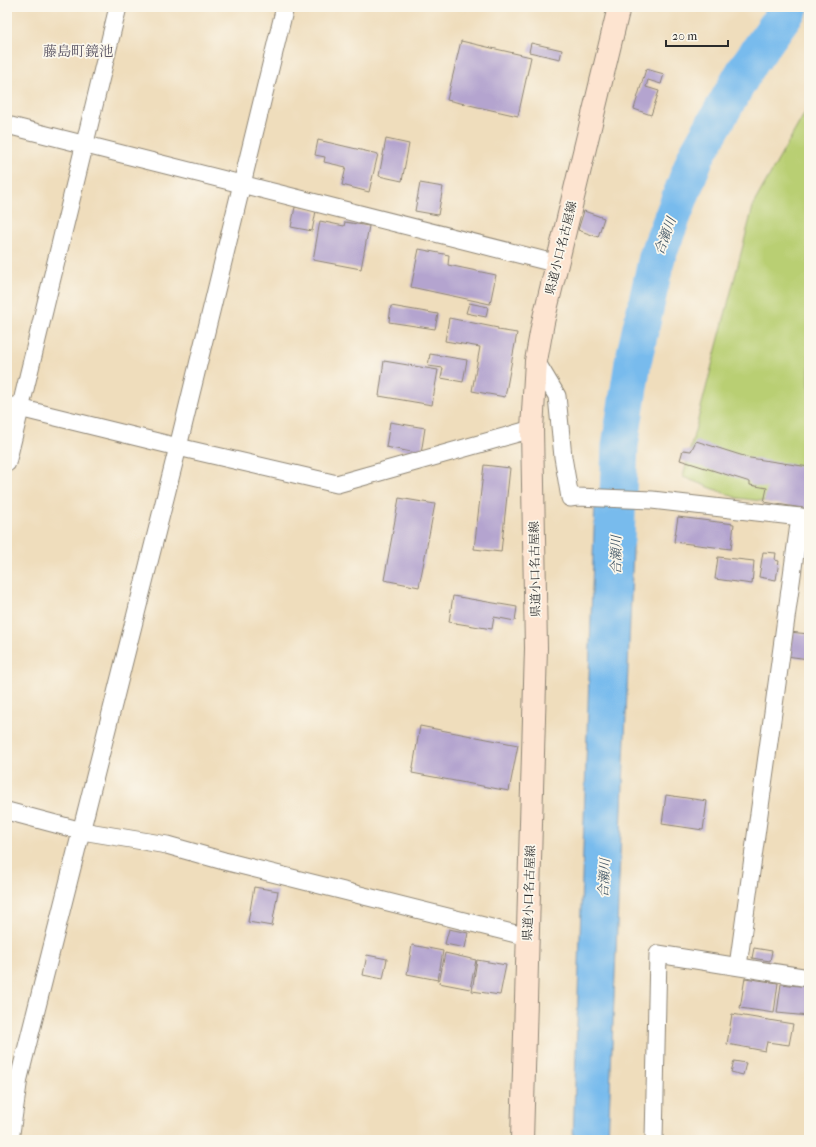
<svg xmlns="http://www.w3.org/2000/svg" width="816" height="1147" font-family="'IM FELL French Canon','Noto Serif JP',serif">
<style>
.green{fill:#b9cf73;stroke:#727d4f}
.water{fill:#78bbed;stroke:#52738c}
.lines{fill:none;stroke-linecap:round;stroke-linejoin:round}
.river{stroke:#78bbed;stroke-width:37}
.building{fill:#b4a4cf}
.street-casing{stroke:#8d8474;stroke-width:19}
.secondary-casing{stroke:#8d8474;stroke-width:24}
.street{stroke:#fff;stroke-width:17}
.secondary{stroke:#fde4d0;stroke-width:22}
.labels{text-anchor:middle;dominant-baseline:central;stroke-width:3.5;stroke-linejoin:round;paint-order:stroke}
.street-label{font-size:12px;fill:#2b2b2b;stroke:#fbf7ec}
.water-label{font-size:13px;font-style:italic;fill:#425665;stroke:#fbf7ec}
.quarter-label{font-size:14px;fill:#5b5564;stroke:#fbf7ec}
</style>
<rect width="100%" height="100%" fill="#fbf7ec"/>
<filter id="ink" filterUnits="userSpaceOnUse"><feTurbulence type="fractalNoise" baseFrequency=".025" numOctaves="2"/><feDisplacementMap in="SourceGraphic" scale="8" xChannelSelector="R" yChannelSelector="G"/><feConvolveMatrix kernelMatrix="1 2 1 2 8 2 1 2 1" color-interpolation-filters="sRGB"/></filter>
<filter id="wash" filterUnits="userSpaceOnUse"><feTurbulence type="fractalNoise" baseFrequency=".012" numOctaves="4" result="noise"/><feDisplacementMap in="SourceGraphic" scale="16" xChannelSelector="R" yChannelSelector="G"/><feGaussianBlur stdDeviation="0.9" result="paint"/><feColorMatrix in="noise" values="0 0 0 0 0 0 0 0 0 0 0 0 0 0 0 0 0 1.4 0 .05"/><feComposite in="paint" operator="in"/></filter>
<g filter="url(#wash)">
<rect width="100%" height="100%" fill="#efddbc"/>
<polygon class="green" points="807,109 809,110 809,507 737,498 683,477 754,203"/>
<polygon class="water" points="595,501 635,502 608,1140 573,1140"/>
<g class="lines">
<polyline class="river" points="616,540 620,446 633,362 657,257 696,156 747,67 790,7"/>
</g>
<g id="blocks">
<g class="building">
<polygon points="461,41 531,57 518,116 447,100"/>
<polygon points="531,43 562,50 560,59 529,52"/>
<polygon points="646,69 664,74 661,84 648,80 646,87 659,91 651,115 634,109"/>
<polygon points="386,139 409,144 402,181 379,176"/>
<polygon points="318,140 378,154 369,192 342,185 346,167 324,162 325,157 315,155"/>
<polygon points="420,183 443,187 438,215 415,211"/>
<polygon points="295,207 316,211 312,231 291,227"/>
<polygon points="584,211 604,218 598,237 578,230"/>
<polygon points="320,221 344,226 345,222 369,226 361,269 313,260"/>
<polygon points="419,249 449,255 448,265 496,275 490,304 411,287"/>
<polygon points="469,303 488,307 486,317 466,313"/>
<polygon points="391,306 438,314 435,329 389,322"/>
<polygon points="449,318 498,328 498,330 517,333 505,397 472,391 480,347 445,341"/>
<polygon points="430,354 467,360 463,382 441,378 443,368 428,366"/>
<polygon points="384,361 438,370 432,405 379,396"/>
<polygon points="390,422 425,428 421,454 386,447"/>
<polygon points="696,441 750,458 809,467 809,509 764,502 767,488 750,485 750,482 680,460 683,450 691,451"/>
<polygon points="484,465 510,468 501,552 474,549"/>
<polygon points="399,498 435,504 419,587 384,580"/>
<polygon points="678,517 734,524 731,549 674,542"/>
<polygon points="763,552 776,553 775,560 779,561 776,580 759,577"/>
<polygon points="718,557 754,561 752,584 715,579"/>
<polygon points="453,596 517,607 515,621 494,617 492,629 449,622"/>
<polygon points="789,632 809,634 809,659 786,656"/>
<polygon points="420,726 518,745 509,791 412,773"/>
<polygon points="666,795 707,801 703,830 662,824"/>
<polygon points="254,887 278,891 272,926 248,922"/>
<polygon points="449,929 468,933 465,948 445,944"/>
<polygon points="412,945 443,951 438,980 407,974"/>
<polygon points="754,948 772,951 770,961 752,958"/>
<polygon points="445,953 476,960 470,989 439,983"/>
<polygon points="367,955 387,959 383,979 363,975"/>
<polygon points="477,960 506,965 500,995 472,991"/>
<polygon points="745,978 778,983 774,1013 740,1008"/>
<polygon points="781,984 809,987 809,1016 777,1013"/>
<polygon points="732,1014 793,1024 789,1045 767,1042 765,1051 727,1044"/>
<polygon points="734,1061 746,1063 743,1075 731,1072"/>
</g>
</g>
</g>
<g filter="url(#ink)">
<use href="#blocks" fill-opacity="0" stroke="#8d8474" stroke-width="1"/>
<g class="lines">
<defs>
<g id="street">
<polyline points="7,125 558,264"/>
<polyline points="536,361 557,396 563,457 570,498 577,497 652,500 809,518"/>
<polyline points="7,405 178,447 337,484 532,429"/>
<polyline points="7,463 118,7"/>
<polyline points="7,811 82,831 167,845 224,861 528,937"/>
<polyline points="738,966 800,517"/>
<polyline points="10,1140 19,1078 178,447 285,7"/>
<polyline points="654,1140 658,954 809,978"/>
</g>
<polyline id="secondary" points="522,1140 536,648 532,429 536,361 543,322 619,7"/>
</defs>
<use href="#street" class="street-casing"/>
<use href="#secondary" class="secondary-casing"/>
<use href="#street" class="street"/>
<use href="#secondary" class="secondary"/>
</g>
</g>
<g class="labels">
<g class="street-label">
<text transform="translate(561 248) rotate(-76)">県道小口名古屋線</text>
<text transform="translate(535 569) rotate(-91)">県道小口名古屋線</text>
<text transform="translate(529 893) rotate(-88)">県道小口名古屋線</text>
</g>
<g class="water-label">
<text transform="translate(665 236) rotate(-70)">合瀬川</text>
<text transform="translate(616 555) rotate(-89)">合瀬川</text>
<text transform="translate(604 878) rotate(-87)">合瀬川</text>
</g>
<g class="quarter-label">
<text x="78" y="51">藤島町鏡池</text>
</g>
</g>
<rect width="816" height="1147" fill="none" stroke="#fbf7ec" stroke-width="24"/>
<path d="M666 40v6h62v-6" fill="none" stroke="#2b2b2b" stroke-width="2"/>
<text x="672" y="40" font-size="12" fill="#2b2b2b" stroke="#fbf7ec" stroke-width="3" paint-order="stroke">20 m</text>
</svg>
